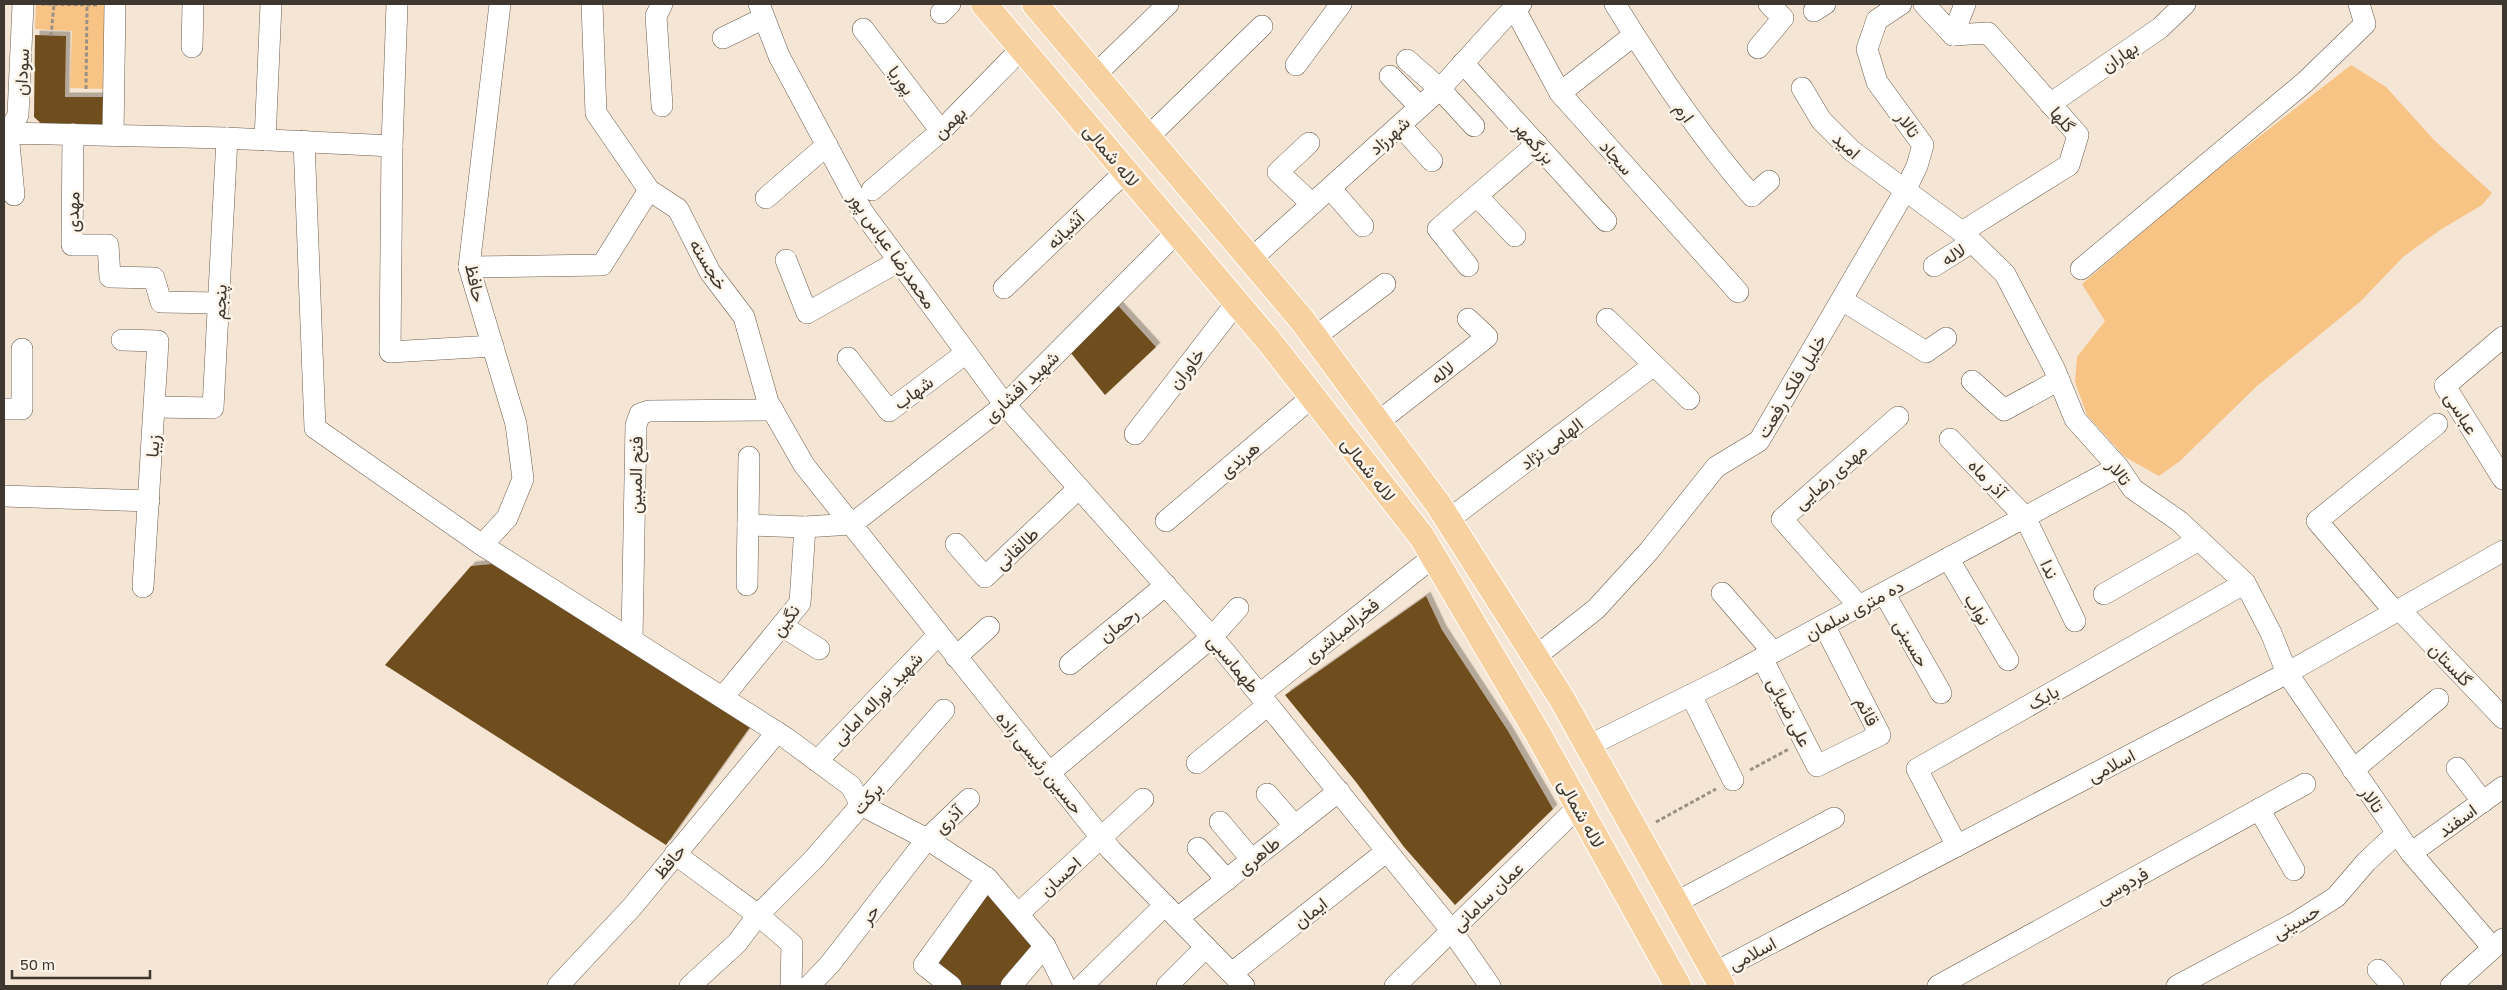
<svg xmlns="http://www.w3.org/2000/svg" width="2507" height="990" font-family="'Golos Text',Vazirmatn,sans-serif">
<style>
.green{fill:#f7c486}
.building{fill:#6f4d1f;filter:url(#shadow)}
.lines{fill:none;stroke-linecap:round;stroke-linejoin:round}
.minor-casing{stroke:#6c5e4f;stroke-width:22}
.major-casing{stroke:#fff;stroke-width:28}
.path{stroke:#9b9084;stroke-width:3;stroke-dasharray:4 2.5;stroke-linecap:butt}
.minor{stroke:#fff;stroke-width:21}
.major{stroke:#f8d1a0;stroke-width:26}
.labels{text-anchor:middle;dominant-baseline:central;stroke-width:5;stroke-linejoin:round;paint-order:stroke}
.street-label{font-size:18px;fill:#3d3730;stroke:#fdf4e9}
</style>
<defs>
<filter id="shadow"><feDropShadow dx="4.5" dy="-4.5" stdDeviation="0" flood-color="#0004"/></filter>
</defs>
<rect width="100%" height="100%" fill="#f5e5d4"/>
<g class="green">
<polygon points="36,4 106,4 103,89 70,88 72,31 35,29"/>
<polygon points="2351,65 2386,87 2434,140 2492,193 2482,205 2440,230 2403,257 2361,301 2257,386 2180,461 2159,476 2125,457 2087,415 2075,382 2077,357 2105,321 2082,284 2196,186"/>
</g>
<g class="building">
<polygon points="35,35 66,36 65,97 103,97 102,127 44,126 34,117"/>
<polygon points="1113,300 1156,347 1105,395 1066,347"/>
<polygon points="492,564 750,727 666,845 385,665 471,566"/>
<polygon points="1426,596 1442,630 1508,731 1553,809 1455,905 1404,847 1356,782 1285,695"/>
<polygon points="987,884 1034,939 1034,952 1004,986 959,986 930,961"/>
</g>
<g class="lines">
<defs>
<g id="minor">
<polyline points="397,4 392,146 390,352 493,346"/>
<polyline points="592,4 596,113 649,190 678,209 710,272 744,317 768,402 804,465 1111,850 1244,986"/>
<polyline points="759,4 779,56 862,211 1005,405 1224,651 1452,931 1490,986"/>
<polyline points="1512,4 1560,93 1738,292"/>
<path d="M1615 4C1656 71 1700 136 1752 196L1769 181"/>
<polyline points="1924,4 1953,35"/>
<polyline points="1814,11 1825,4"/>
<polyline points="941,13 950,4"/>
<polyline points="863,29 941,131"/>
<polyline points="1953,35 1988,33 2078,135 2069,165 1962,232"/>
<polyline points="1953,35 1965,4"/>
<polyline points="723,38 764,18"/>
<polyline points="192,47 193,4"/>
<polyline points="1758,48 1783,18 1769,4"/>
<polyline points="1407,60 1440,89 1474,126"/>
<polyline points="1463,63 1606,221"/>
<polyline points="1296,65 1341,4"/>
<polyline points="1095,75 1168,4"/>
<polyline points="1390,76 1420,107"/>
<polyline points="1802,88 1821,120 1852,151 1962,232 2005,274 2054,368 2075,419 2118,467 2133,489 2179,521 2245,583 2271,633 2287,673 2411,853 2493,948"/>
<polyline points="1560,93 1634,35"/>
<polyline points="2050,104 2160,28 2185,4"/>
<polyline points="662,106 656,16 662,4"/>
<polyline points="1400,125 1432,161"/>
<polyline points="4,134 8,133 18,115 23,4"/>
<polyline points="73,134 72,245 108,245 110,277 154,278 161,302 219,303"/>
<polyline points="113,135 115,4"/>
<polyline points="1148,137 1262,26"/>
<polyline points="265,140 271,4"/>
<polyline points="304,141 315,428 482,545 786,738 851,786 861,805 927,839 987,878 1045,946 1065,986"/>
<polyline points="1309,143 1278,172 1312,204"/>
<polyline points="1330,188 1363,226"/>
<polyline points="872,190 941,131 1022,48"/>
<polyline points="14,195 8,133 227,138 392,146"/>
<polyline points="1477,196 1515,236"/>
<polyline points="766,198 827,145"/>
<polyline points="1251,259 1440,89 1505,17 1521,4"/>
<polyline points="786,260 807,313 899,261"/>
<polyline points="1468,266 1438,229 1537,144"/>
<polyline points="1934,266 1972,242"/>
<polyline points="469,267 602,265 649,190"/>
<polyline points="2081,269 2305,82 2365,24 2359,4"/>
<polyline points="1004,288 1126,171"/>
<polyline points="1842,300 1926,352 1946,338"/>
<polyline points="1607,319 1689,399"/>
<polyline points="1315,337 1385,284"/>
<polyline points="2503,337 2445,386 2503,479"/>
<polyline points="122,340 158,341 143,587"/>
<polyline points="848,358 889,411 966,353"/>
<polyline points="1972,381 2004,410 2059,380"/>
<polyline points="155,407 213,408 227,138"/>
<polyline points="4,409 22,409 22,349"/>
<polyline points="1378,422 1487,337 1468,319"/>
<polyline points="1135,434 1237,302"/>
<polyline points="1950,439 2025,517 2075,621"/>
<polyline points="4,496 149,501"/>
<polyline points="1448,520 1654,365"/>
<polyline points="1166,521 1312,397"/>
<polyline points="852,524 1005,405 1177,232"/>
<polyline points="748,525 805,527 852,524"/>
<polyline points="956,544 985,577 1079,488"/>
<polyline points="482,545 507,518 523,479 516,424 469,267 500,4"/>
<polyline points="1948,558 2008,660"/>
<polyline points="747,585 749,457"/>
<polyline points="1722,593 1773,652"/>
<polyline points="1884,593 1941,693"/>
<polyline points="2104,594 2199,540"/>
<polyline points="1859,606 1782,519 1898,417"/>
<polyline points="2399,609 2503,718"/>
<polyline points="2395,612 2317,521 2437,424"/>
<polyline points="782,626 819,649"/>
<polyline points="632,639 636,425 640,414 649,411 773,410"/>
<polyline points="956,657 989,627"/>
<polyline points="1535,657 1596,609 1649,551 1716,467 1759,441 1906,189 1917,166 1923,145 1877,82 1867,49 1877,20 1901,4"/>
<polyline points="1762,658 1817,766 1880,735 1824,625"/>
<polyline points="1070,664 1166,585"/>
<polyline points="1260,694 1423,565"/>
<polyline points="1691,695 1733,780"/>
<polyline points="723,697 800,603 805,527"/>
<polyline points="1588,746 1731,675 2118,467"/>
<polyline points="817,761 938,635"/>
<polyline points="1197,763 1268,705"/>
<polyline points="2457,768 2483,802"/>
<polyline points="2353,770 2438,699"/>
<polyline points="1049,773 1212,637 1238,608"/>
<polyline points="1267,794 1295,826"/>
<polyline points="2259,809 2294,870"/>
<polyline points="1220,822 1252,860"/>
<polyline points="1957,846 1917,769 2245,583"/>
<polyline points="1198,848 1227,880"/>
<polyline points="2411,853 2503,787"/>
<polyline points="675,854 758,915 792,944 791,986"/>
<polyline points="1675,903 1834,818"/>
<polyline points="1018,914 1143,799"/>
<polyline points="1178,918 1339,791"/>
<polyline points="2378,970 2393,986"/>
<polyline points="1232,973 1387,851"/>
<polyline points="1714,973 2287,673 2503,551"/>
<polyline points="558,986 632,907 777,732"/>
<polyline points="690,986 737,943 758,915 813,860 944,710"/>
<polyline points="809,986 830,964 927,839 969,799"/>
<polyline points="951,986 924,965 987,878"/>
<polyline points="1011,986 1045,946"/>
<polyline points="1082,986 1165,905"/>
<polyline points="1167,986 1206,947"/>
<polyline points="1395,986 1578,807"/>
<polyline points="1938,986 2305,784"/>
<polyline points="2177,986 2295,923 2336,897 2366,862 2397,833"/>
<polyline points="2451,986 2503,939"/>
</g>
<g id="major">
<polyline points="984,4 1269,341 1422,537 1538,734 1678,986"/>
<polyline points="1035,4 1302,320 1438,504 1562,699 1722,986"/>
</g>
</defs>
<use href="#minor" class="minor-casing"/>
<use href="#major" class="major-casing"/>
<g class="path">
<polyline points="41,4 97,5"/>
<polyline points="51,36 54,4"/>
<polyline points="86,89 87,5"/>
<polyline points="1750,770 1789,749"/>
<polyline points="1656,822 1716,789"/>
</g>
<use href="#minor" class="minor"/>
<use href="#major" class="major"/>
</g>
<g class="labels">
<g class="street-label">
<text transform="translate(2119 56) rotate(-35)">بهاران</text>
<text transform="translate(21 72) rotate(-87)">سودان</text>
<text transform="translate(902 80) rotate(53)">پوریا</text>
<text transform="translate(1685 112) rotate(54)">ارم</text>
<text transform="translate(2063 119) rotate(49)">گلها</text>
<text transform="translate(949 122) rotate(-44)">بهمن</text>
<text transform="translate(1909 124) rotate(55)">تالار</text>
<text transform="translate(1389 135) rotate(-42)">شهرزاد</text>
<text transform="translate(1535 142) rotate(48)">بزرگمهر</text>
<text transform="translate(1847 145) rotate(42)">امید</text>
<text transform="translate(1112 155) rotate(50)">لاله شمالی</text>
<text transform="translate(1617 157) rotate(48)">سجاد</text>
<text transform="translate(72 212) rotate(-89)">مهدی</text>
<text transform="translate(1065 230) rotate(-44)">آشیانه</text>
<text transform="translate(893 250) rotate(55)">محمدرضا عباس پور</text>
<text transform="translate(1953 254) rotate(-32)">لاله</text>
<text transform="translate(709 264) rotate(59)">خجسته</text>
<text transform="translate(476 283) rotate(78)">حافظ</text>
<text transform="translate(219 302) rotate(-87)">پنجم</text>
<text transform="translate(1186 368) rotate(-52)">خاوران</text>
<text transform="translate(1442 372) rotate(-38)">لاله</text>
<text transform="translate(1021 386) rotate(-43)">شهید افشاری</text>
<text transform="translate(1791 386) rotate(-59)">خلیل فلک رفعت</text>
<text transform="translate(913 392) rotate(-36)">شهاب</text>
<text transform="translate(2462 413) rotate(58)">عباسی</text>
<text transform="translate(1551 443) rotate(-37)">الهامی نژاد</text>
<text transform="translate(152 446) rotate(-86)">زیبا</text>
<text transform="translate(1239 459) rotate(-40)">هرندی</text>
<text transform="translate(1369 469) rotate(52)">لاله شمالی</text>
<text transform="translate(2120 472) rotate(53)">تالار</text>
<text transform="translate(635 475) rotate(-89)">فتح المبین</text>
<text transform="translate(1830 476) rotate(-41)">مهدی رضایی</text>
<text transform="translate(1988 478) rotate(46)">آذر ماه</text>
<text transform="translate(1016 548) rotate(-43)">طالقانی</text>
<text transform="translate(2050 569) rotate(65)">ندا</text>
<text transform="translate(1854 609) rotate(-28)">ده متری سلمان</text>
<text transform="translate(1978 609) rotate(59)">نواب</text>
<text transform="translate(785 620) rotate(-53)">نگین</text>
<text transform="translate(1118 624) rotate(-39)">رحمان</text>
<text transform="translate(1341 630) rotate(-39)">فخرالمباشری</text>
<text transform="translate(1912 643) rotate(60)">حسینی</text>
<text transform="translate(1234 663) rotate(50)">طهماسبی</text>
<text transform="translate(2451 664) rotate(46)">گلستان</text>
<text transform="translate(2043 697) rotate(-29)">بابک</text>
<text transform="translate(877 698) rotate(-46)">شهید نوراله امانی</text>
<text transform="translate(1868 711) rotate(63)">قائم</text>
<text transform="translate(1790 712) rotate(63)">علی ضیائی</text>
<text transform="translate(1040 762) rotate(51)">حسین رئیسی زاده</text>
<text transform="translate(2111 765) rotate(-28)">اسلامی</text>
<text transform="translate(867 798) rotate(-49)">برکت</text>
<text transform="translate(2373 799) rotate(56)">تالار</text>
<text transform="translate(1582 813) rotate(61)">لاله شمالی</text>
<text transform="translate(948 819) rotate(-44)">آذری</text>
<text transform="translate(2457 820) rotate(-36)">اسفند</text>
<text transform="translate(1258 855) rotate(-39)">طاهری</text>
<text transform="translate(669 861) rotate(-50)">حافظ</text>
<text transform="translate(1060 876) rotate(-42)">احسان</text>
<text transform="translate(2122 885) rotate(-29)">فردوسی</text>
<text transform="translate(1487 896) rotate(-44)">عمان سامانی</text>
<text transform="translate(1310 912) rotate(-38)">ایمان</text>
<text transform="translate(869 914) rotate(-52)">حر</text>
<text transform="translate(2296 921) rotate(-30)">حسینی</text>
<text transform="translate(1752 953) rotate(-28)">اسلامی</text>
</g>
</g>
<rect width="2507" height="990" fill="none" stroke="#3d3730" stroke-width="10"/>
<path d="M12 970v8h138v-8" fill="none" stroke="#3d3730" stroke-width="2.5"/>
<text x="20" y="970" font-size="15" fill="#3d3730" stroke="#fdf4e9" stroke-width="4" paint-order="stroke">50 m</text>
</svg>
